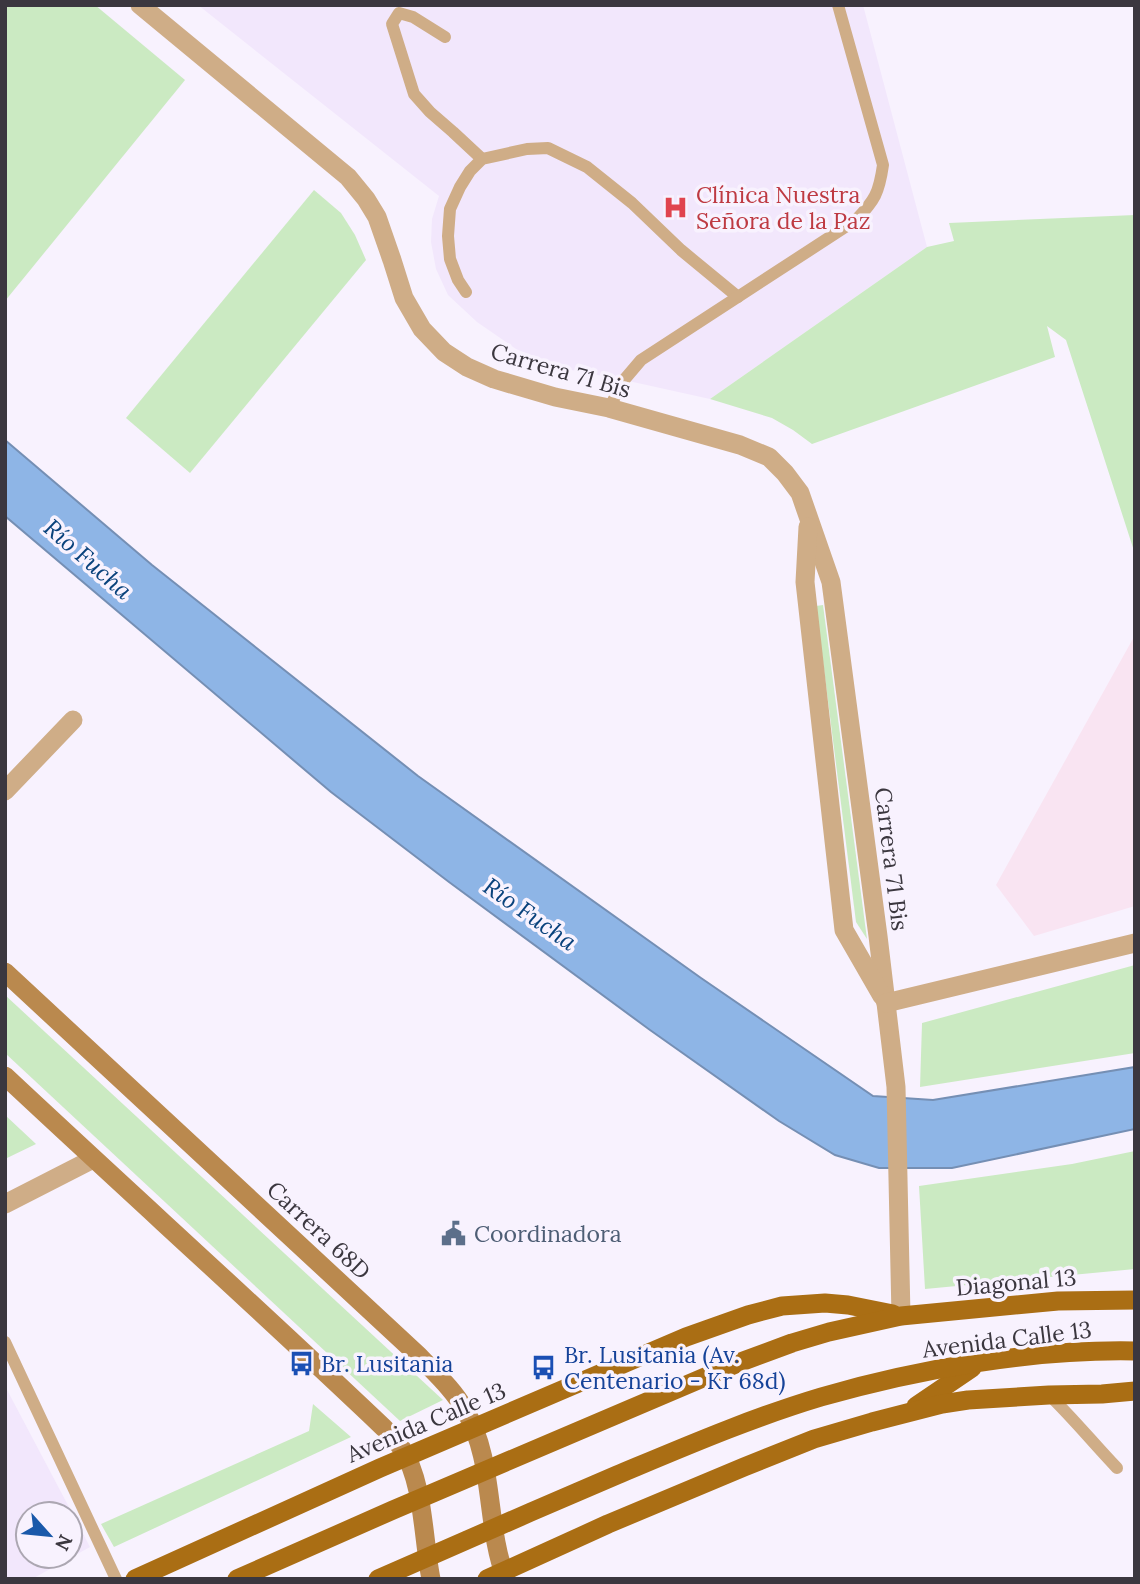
<svg xmlns="http://www.w3.org/2000/svg" width="1140" height="1584" font-family="Lora,serif">
<style>
.commercial{fill:#f9e4f2}
.built{fill:#f2e7fc;fill-rule:evenodd}
.green{fill:#cbeac2}
.water{fill:#8eb5e6;stroke:#758fb4;stroke-width:2}
.lines{fill:none;stroke-linecap:round;stroke-linejoin:round}
.service{stroke:#cfad87;stroke-width:12}
.minor{stroke:#cfad87;stroke-width:19}
.secondary{stroke:#ba894e;stroke-width:19}
.primary{stroke:#aa6e14;stroke-width:19}
.labels{text-anchor:middle;dominant-baseline:central;stroke-width:7;stroke-linejoin:round;paint-order:stroke}
.health-label{font-size:23px;fill:#be3a42;stroke:#f8f2fe;text-anchor:start}
.street-label{font-size:23px;fill:#3b373f;stroke:#f8f2fe}
.service-label{font-size:23px;fill:#4e5e75;stroke:#f8f2fe;text-anchor:start}
.transit-label{font-size:23px;fill:#164399;stroke:#f8f2fe;text-anchor:start}
.water-label{font-size:24px;font-style:italic;fill:#09427c;stroke:#f8f2fe}
</style>
<rect width="100%" height="100%" fill="#f8f2fe"/>
<polygon class="commercial" points="1135,635 1135,906 1034,936 996,885"/>
<g class="built">
<polygon points="198,5 863,5 927,247 710,399 624,380 566,369 516,349 477,322 448,295 436,269 431,242 432,219 439,196"/>
<path d="M5 1386 90 1547 32 1579H5ZM28 1514H70V1556H28Z"/>
</g>
<g class="green">
<polygon points="5,5 95,5 185,80 5,301"/>
<polygon points="314,190 341,213 355,235 366,260 190,473 126,418"/>
<polygon points="1135,215 1135,554 1066,340 1047,326 1055,357 812,444 793,430 772,418 710,399 927,247 954,241 949,223"/>
<polygon points="823,605 867,939 856,922 816,606"/>
<polygon points="1135,965 1135,1053 920,1087 922,1023"/>
<polygon points="5,995 443,1400 400,1421 5,1053"/>
<polygon points="5,1115 36,1144 5,1159"/>
<polygon points="1135,1151 1135,1269 925,1289 919,1186 1072,1164"/>
<polygon points="313,1404 351,1437 114,1547 101,1524 309,1431"/>
</g>
<polygon class="water" points="5,440 152,565 418,776 701,978 873,1096 933,1100 1135,1067 1135,1129 952,1168 879,1168 835,1155 779,1121 650,1030 449,882 331,792 5,516"/>
<g class="lines">
<g class="service">
<polyline points="445,37 413,17 399,13 392,24 414,94 430,112 453,132 482,159"/>
<polyline points="466,292 458,280 450,259 448,236 450,209 460,187 470,171 482,159 527,149 548,148 587,167 632,203 681,250 738,297"/>
<path d="M609 408 624 380 641 360 856 220C875 200 879 193 883 165L838 5"/>
<polyline points="5,1342 116,1579"/>
<path d="M1049 1395C1073 1418 1094 1444 1117 1468"/>
</g>
<g class="minor">
<polyline points="140,5 348,177 366,199 377,217 392,260 404,298 422,329 444,352 467,367 494,379 555,397 609,408 740,445 769,457 785,473 800,493 831,582 878,936 896,1087 901,1316"/>
<polyline points="808,527 805,582 844,930 882,996"/>
<polyline points="5,791 73,720"/>
<polyline points="886,1003 1135,943"/>
<polyline points="5,1204 93,1159"/>
</g>
<g class="secondary">
<path d="M5 972 419 1356C435 1373 453 1389 465 1410 495 1461 485 1524 506 1579"/>
<path d="M5 1076C131 1194 259 1309 384 1428 390 1434 397 1441 402 1449 424 1482 423 1540 431 1579"/>
</g>
<g class="primary">
<polyline points="916,1406 972,1368"/>
<polyline points="135,1579 380,1468 686,1337 748,1315 782,1306 825,1303 848,1305 893,1314"/>
<polyline points="237,1579 393,1510 738,1363 792,1343 829,1332 901,1316 1058,1301 1135,1300"/>
<path d="M378 1579C458 1544 537 1509 617 1475 684 1447 751 1418 821 1397 918 1369 1033 1349 1135 1351"/>
<polyline points="487,1579 608,1524 744,1467 814,1439 872,1422 942,1404 968,1400 1049,1395 1102,1394 1135,1391"/>
</g>
</g>
<defs>
<symbol id="hospital-bare" viewBox="-9 -9 18 18"><path d="M-5-5h3v3.5h4V-5h3V5h-3V1.5h-4V5h-3Z" fill="#e0444e" stroke="#f8f2fe" stroke-width="2.5" paint-order="stroke"/></symbol>
<symbol id="civic-bare" viewBox="-9 -9 18 18"><path d="M-.6-6.5H3V-4.5H.6V-3L4-1V1h2V6H-6V1h2V-1L-.6-3ZM-1.2 2.5V6h2.4V2.5Z" fill="#5c6f8a" stroke="#f8f2fe" stroke-width="2.5" paint-order="stroke"/></symbol>
<symbol id="bus-bare" viewBox="-9 -9 18 18"><path d="M-5-6H5V4H4V6H2V4H-2V6H-4V4H-5ZM-3.5-4V0h7V-4ZM-3.5 1.2v1.5H-2V1.2ZM2 1.2v1.5H3.5V1.2Z" fill="#1a4fb4" stroke="#f8f2fe" stroke-width="2.5" paint-order="stroke"/></symbol>
</defs>
<g fill-rule="evenodd">
<use href="#hospital-bare" x="658" y="190" width="35" height="35"/>
<use href="#civic-bare" x="436" y="1216" width="35" height="35"/>
<use href="#bus-bare" x="284" y="1346" width="35" height="35"/>
<use href="#bus-bare" x="526" y="1350" width="35" height="35"/>
</g>
<g class="labels">
<g class="health-label">
<text x="696" y="194">Clínica Nuestra<tspan x="696" dy="26">Señora de la Paz</tspan></text>
</g>
<g class="street-label">
<text transform="translate(561 370) rotate(16)">Carrera 71 Bis</text>
<text transform="translate(892 859) rotate(83)">Carrera 71 Bis</text>
<text transform="translate(319 1230) rotate(43)">Carrera 68D</text>
<text transform="translate(1016 1282) rotate(-5)">Diagonal 13</text>
<text transform="translate(1007 1339) rotate(-7)">Avenida Calle 13</text>
<text transform="translate(426 1422) rotate(-23)">Avenida Calle 13</text>
</g>
<g class="service-label">
<text x="474" y="1233">Coordinadora</text>
</g>
<g class="transit-label">
<text x="564" y="1354">Br. Lusitania (Av.<tspan x="564" dy="26">Centenario - Kr 68d)</tspan></text>
<text x="321" y="1363">Br. Lusitania</text>
</g>
<g class="water-label">
<text transform="translate(88 559) rotate(41)">Río Fucha</text>
<text transform="translate(530 914) rotate(35)">Río Fucha</text>
</g>
</g>
<rect width="1140" height="1584" fill="none" stroke="#3b373f" stroke-width="14"/>
<g transform="translate(49 1535) rotate(117)"><circle r="33" fill="#f8f2fe" stroke="#aca7b2" stroke-width="2"/>
<path d="M0-5L12 26L0 18L-12 26Z" fill="#1a59aa"/>
<text y="-10" font-size="19" font-weight="bold" text-anchor="middle" fill="#3b373f">N</text>
</g>
</svg>
